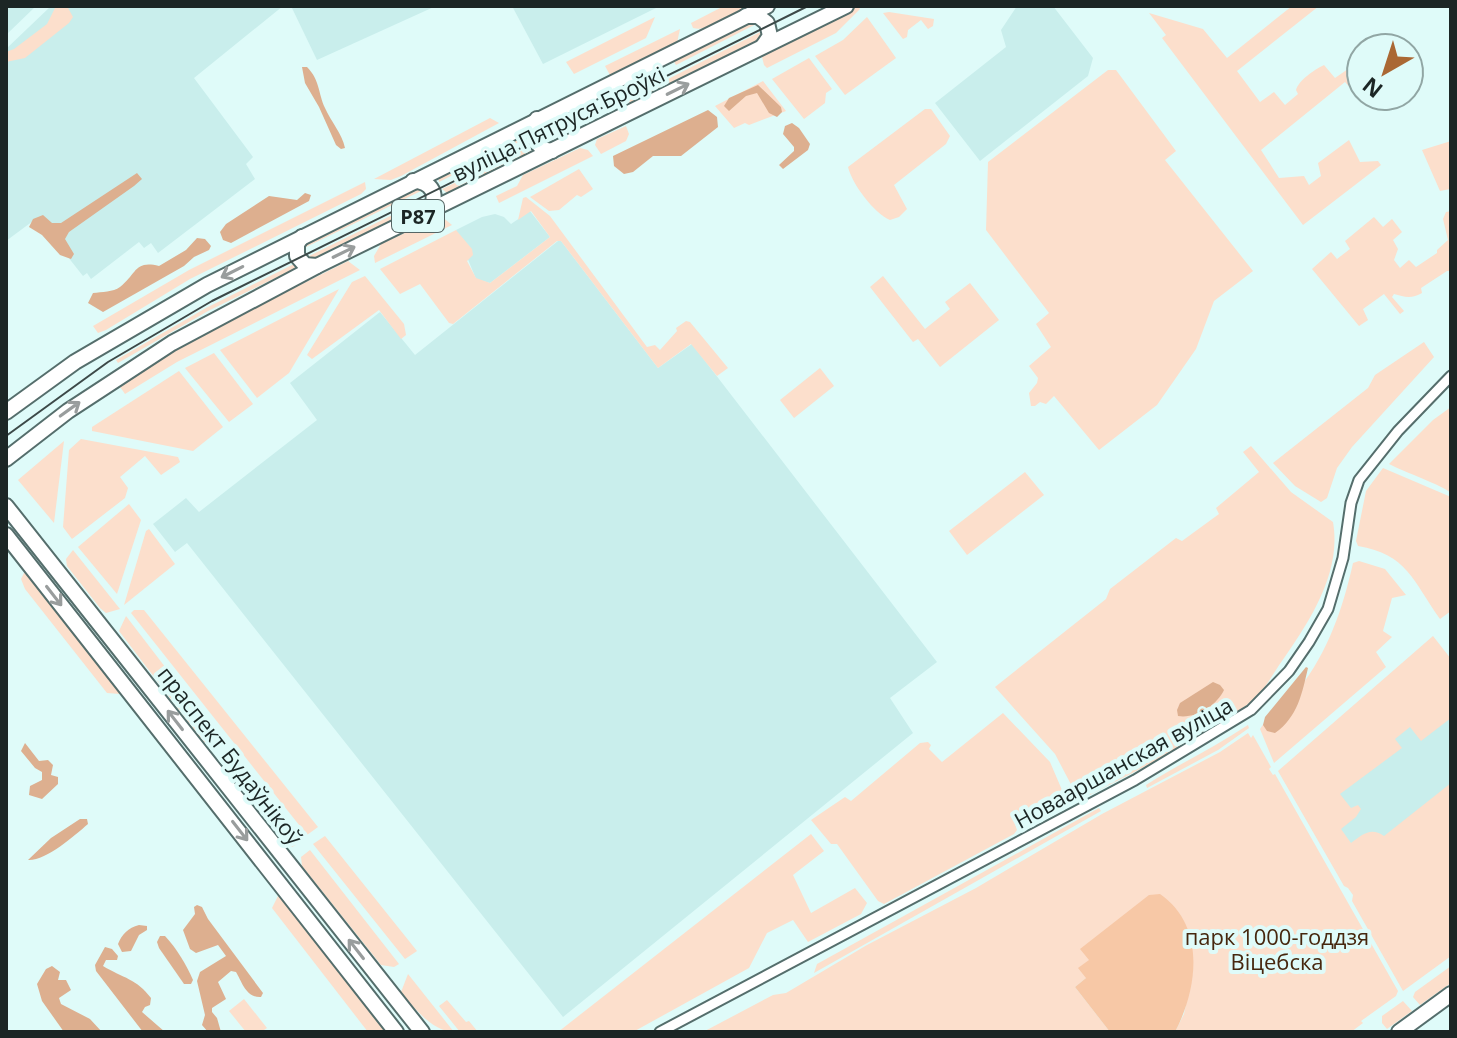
<svg xmlns="http://www.w3.org/2000/svg" width="1457" height="1038" font-family="'Open Sans',sans-serif">
<style>
.built{fill:#c9eeec}
.green{fill:#fcdfcc}
.forest{fill:#ddaf8f}
.water{fill:#f7c8a6}
.lines{fill:none;stroke-linecap:round;stroke-linejoin:round}
.street-casing{stroke:#556e6c;stroke-width:13}
.primary-casing{stroke:#556e6c;stroke-width:18}
.street{stroke:#fff;stroke-width:9}
.primary{stroke:#fff;stroke-width:14}
.tram{stroke:#3c4948;stroke-width:2}
.oneway{stroke:#999d9d}
.labels{text-anchor:middle;dominant-baseline:central;stroke-width:8;stroke-linejoin:round;paint-order:stroke}
.shield{fill:#dffbf9;stroke:#566665;stroke-width:2}
.shield-label{font-size:20px;font-weight:bold;fill:#1c2625}
.street-label{font-size:22px;fill:#1c2625;stroke:#dffbf9}
.park-label{font-size:22px;fill:#46270e;stroke:#dffbf9}
</style>
<rect width="100%" height="100%" fill="#dffbf9"/>
<g class="built">
<polygon points="6,6 36,6 6,35"/>
<polygon points="51,6 283,6 194,78 253,157 246,164 255,179 158,253 151,243 144,248 139,242 91,279 87,273 83,276 37,218 6,241 6,49"/>
<polygon points="291,6 436,6 317,60"/>
<polygon points="512,6 655,6 656,8 543,64"/>
<polygon points="1017,6 1053,6 1093,58 1088,76 980,161 935,103 1006,47 1001,30"/>
<polygon points="530,211 550,237 490,283 476,279 456,230 482,217 495,214 504,217 511,224"/>
<polygon points="558,241 561,241 658,368 692,344 937,662 890,698 913,733 563,1017 187,543 175,552 153,524 186,498 199,512 317,420 290,383 380,312 415,355"/>
<polygon points="1451,663 1451,798 1367,864 1301,780"/>
</g>
<g class="green">
<polygon points="56,6 67,6 73,17 69,23 25,58 6,62 6,52 14,49 47,24"/>
<path d="M724 6H748C734 13 709 33 693 28L691 23Z"/>
<polygon points="858,6 860,9 836,33 767,68 764,65 762,57"/>
<path d="M1292 6H1319L1237 71 1260 102 1274 92 1285 105 1298 94 1296 90C1299 80 1314 70 1324 65L1335 78 1358 62 1361 70 1356 74 1362 98 1360 99 1345 82 1261 150 1279 178 1304 176 1309 185 1321 176 1318 163 1349 140 1360 162 1378 161 1381 165 1303 225 1162 38 1166 35 1149 13 1203 29 1227 58Z"/>
<polygon points="889,12 934,19 933,26 928,29 921,20 908,30 907,37 903,39 883,13"/>
<polygon points="655,17 646,38 574,74 566,62"/>
<polygon points="867,17 896,58 845,95 815,56 843,40"/>
<polygon points="753,19 762,21 676,65 673,60"/>
<polygon points="680,29 677,43 610,75 605,66"/>
<polygon points="766,29 763,37 625,106 623,102"/>
<polygon points="809,58 832,89 826,93 825,103 804,119 772,79"/>
<polygon points="1108,70 1116,70 1176,151 1165,160 1253,271 1214,301 1196,349 1157,405 1099,450 1054,396 1046,404 1040,402 1035,406 1031,406 1029,393 1037,383 1038,378 1029,366 1051,347 1036,324 1049,313 986,230 988,162"/>
<polygon points="763,81 786,111 749,125 745,123 734,128 715,106"/>
<path d="M925 109H931L950 136 946 144 894 185 907 209 899 217 890 220C874 213 852 184 848 167Z"/>
<polygon points="490,118 499,123 401,176 391,180 374,179"/>
<polygon points="626,126 629,134 626,141 601,154 595,145 597,139"/>
<polygon points="522,134 525,139 439,182 438,175"/>
<polygon points="1451,141 1451,192 1450,189 1440,191 1422,150"/>
<polygon points="529,147 531,152 447,193 442,189"/>
<polygon points="580,148 588,150 593,156 499,203 496,196 517,186 523,175"/>
<polygon points="579,169 593,189 581,197 577,195 559,210 549,211 530,197"/>
<polygon points="365,182 366,189 361,194 190,279 106,330 98,333 93,326 189,270"/>
<polygon points="416,187 423,190 302,249 303,243"/>
<polygon points="526,197 550,216 647,347 655,345 660,350 677,331 676,328 686,321 690,322 728,368 717,376 691,344 658,368 561,241 557,241 453,324 449,323 420,284 400,294 380,269 456,230 472,249 473,255 467,261 476,278 490,283 550,237 531,211 518,220 523,198"/>
<polygon points="427,198 424,204 310,260 305,258"/>
<path d="M1451 211V271H1447L1421 288 1422 293C1412 299 1404 297 1394 294L1392 297 1404 311 1400 314 1384 294 1363 309 1368 320 1359 326 1312 269 1331 252 1337 259 1350 249 1345 241 1374 217 1383 227 1392 219 1402 232 1393 240 1398 249 1394 260 1400 268 1409 260 1416 267 1437 253V250L1448 240 1443 219 1446 212Z"/>
<polygon points="441,216 452,225 375,263 374,256 381,244"/>
<polygon points="348,261 360,270 177,362 125,394 118,384 170,350"/>
<polygon points="296,263 300,266 208,311 118,363 116,360 206,308"/>
<polygon points="365,276 404,324 406,335 401,339 379,310 312,359 307,355 352,282"/>
<polygon points="883,276 925,329 950,309 945,302 970,283 999,320 940,367 918,339 913,342 870,287"/>
<polygon points="339,289 289,373 257,398 220,350"/>
<polygon points="1424,342 1434,357 1352,447 1337,468 1327,498 1321,502 1295,486 1273,463 1368,388 1375,375"/>
<polygon points="214,353 253,404 229,422 185,368"/>
<polygon points="820,368 834,386 794,418 780,400"/>
<polygon points="179,371 223,427 193,451 92,431 92,427"/>
<path d="M1451 407V493C1442 485 1404 472 1389 464L1433 420Z"/>
<polygon points="81,439 178,457 180,462 161,475 145,456 120,477 128,488 125,498 72,539 63,527 69,450"/>
<polygon points="64,441 54,523 18,480"/>
<path d="M1251 446 1291 492 1333 522C1342 573 1309 622 1282 661 1274 672 1267 686 1257 696 1248 706 1234 713 1223 721 1181 750 1135 771 1090 795L1076 794 1055 754 995 687 1106 599 1110 589 1176 538 1182 541 1219 514 1216 508 1259 472 1243 452Z"/>
<path d="M1383 468 1451 497V611L1440 619C1413 581 1407 554 1358 546L1356 541 1366 491Z"/>
<polygon points="1025,472 1044,495 967,555 949,531"/>
<polygon points="129,504 141,520 117,594 78,547"/>
<polygon points="149,529 175,564 124,605 146,531"/>
<polygon points="73,550 120,609 106,613 100,608 67,566 66,559"/>
<path d="M1359 561 1385 569 1406 595 1392 598 1383 631 1392 637 1376 652 1386 667 1274 763 1260 729C1269 714 1287 703 1299 689 1328 652 1343 608 1353 563Z"/>
<polygon points="25,571 43,587 120,694 107,693 25,589 21,579"/>
<polygon points="134,610 144,610 318,827 307,835 131,613"/>
<polygon points="126,616 215,732 215,751 203,741 119,631"/>
<path d="M1433 636 1451 659V718L1421 741 1410 727 1395 739 1402 748 1340 794 1351 808 1358 805 1361 809 1356 817 1341 829 1351 843C1363 834 1371 827 1384 836L1451 783V956L1403 991 1352 901 1353 895 1348 888 1344 886 1278 771Z"/>
<path d="M1003 713 1050 762 1065 797C1055 827 1036 813 1015 824L1017 830 1014 834 884 904 878 901 837 844H831L811 820 845 797 851 801 920 743 928 742 931 745 929 749 942 762Z"/>
<path d="M1248 725 1249 728 1218 750 1147 788 1146 785C1179 764 1215 747 1248 725Z"/>
<polygon points="1248,733 1251,738 1253,735 1271,767 1269,769 1273,775 1275,774 1398,991 1396,996 1361,1021 1363,1023 1351,1032 1175,1032 1184,1014 1193,970 1089,960 1086,978 1075,987 1110,1032 703,1032 773,995 786,993 867,945 976,888 1102,814 1220,752"/>
<polygon points="1099,808 1101,811 814,973 817,964"/>
<polygon points="272,816 284,816 303,841 292,847 270,818"/>
<polygon points="811,834 824,851 793,875 811,913 855,888 867,903 861,914 808,942 793,920 767,933 749,968 633,1032 558,1032"/>
<polygon points="325,836 417,951 405,959 313,844"/>
<polygon points="310,850 399,964 394,967 381,965 302,866 301,857"/>
<polygon points="279,894 386,1032 368,1032 272,908"/>
<polygon points="1451,966 1451,983 1420,1005 1413,997 1415,992"/>
<path d="M408 974 454 1032C433 1032 413 1007 401 992Z"/>
<polygon points="244,999 267,1028 261,1032 246,1032 229,1011"/>
<polygon points="447,1000 466,1022 469,1021 478,1032 460,1032 439,1006"/>
<polygon points="1403,1001 1412,1011 1387,1029 1382,1023 1382,1016"/>
</g>
<g class="forest">
<path d="M302 67H307C320 80 318 93 325 108 331 122 342 133 345 148L341 149 336 145 319 107 305 83Z"/>
<polygon points="758,85 781,107 782,112 777,117 769,113 757,93 746,96 729,111 724,106 729,98"/>
<polygon points="708,110 717,117 718,127 681,156 653,156 633,172 624,174 614,166 613,156"/>
<polygon points="792,123 799,128 810,144 808,150 783,169 779,165 794,151 794,147 783,134 785,126"/>
<polygon points="137,173 142,179 134,186 69,232 65,239 74,254 71,259 60,255 42,235 29,227 33,219 43,215 52,223 61,223"/>
<polygon points="305,193 311,195 309,201 231,243 223,240 220,232 226,224 269,196 297,200"/>
<path d="M197 238 205 239 211 246 209 250 194 257 184 266 103 312 88 303 93 293C102 292 113 292 120 287 137 274 134 260 159 266L186 250Z"/>
<path d="M1306 667 1308 668C1302 693 1298 717 1275 733L1267 731 1263 725 1265 717Z"/>
<path d="M1213 682 1220 685 1224 690C1217 705 1196 719 1178 716L1177 710 1180 703Z"/>
<polygon points="25,743 39,761 48,760 53,765 51,775 58,777 58,784 42,799 29,795 30,786 42,780 42,772 35,768 21,751"/>
<path d="M80 819H87L88 824C74 836 46 861 28 860L51 838Z"/>
<path d="M197 905 202 907 208 919 263 993 261 997C246 998 242 982 236 972L231 971 218 982 226 999 212 1008V1012L217 1018 221 1032H208L202 1025 205 1015 197 981 200 972 226 956 218 945 196 953 190 949 183 930 195 914 194 907Z"/>
<path d="M139 925 147 926V930L139 935 131 951 122 952 118 944C122 934 128 928 139 925Z"/>
<path d="M160 936H165C177 949 186 964 193 980L191 984H184L159 948 157 942Z"/>
<path d="M105 947 112 949 118 956 117 960H106L103 966C123 978 137 979 151 998L150 1005 145 1007 142 1012 165 1032H143L96 971 95 965Z"/>
<polygon points="52,966 60,972 58,980 66,980 71,990 59,998 61,1004 90,1019 102,1032 64,1032 42,1001 37,984 46,969"/>
</g>
<path class="water" d="M1160 894C1206 926 1198 988 1175 1032H1110L1075 987 1086 978 1078 968 1089 960 1080 949 1149 895Z"/>
<g class="lines">
<defs>
<polyline id="street" points="660,1032 1135,780 1251,710 1289,671 1309,642 1328,609 1343,558 1351,503 1359,480 1398,431 1451,376"/>
<g id="primary">
<polyline points="746,16 758,16 767,23 770,36 763,46"/>
<polyline points="537,119 533,127 534,140 543,149 552,151"/>
<path d="M413 181C432 181 440 196 428 211"/>
<polyline points="302,237 297,244 297,256 305,265 317,266"/>
<polyline points="6,412 75,362 207,285 767,6"/>
<polyline points="6,459 68,411 172,343 317,266 846,6"/>
<polyline points="6,506 422,1032"/>
<polyline points="6,535 396,1032"/>
<polyline points="1399,1032 1451,994"/>
</g>
</defs>
<use href="#street" class="street-casing"/>
<use href="#primary" class="primary-casing"/>
<use href="#street" class="street"/>
<use href="#primary" class="primary"/>
<polyline class="tram" points="6,436 108,362 212,301 808,6"/>
</g>
<defs><path id="oneway-shaft" d="M-6 0H5M1.5-3L5.5 0L1.5 3" fill="none" stroke-width="1.6" stroke-linecap="round" stroke-linejoin="round" transform="scale(2)"/></defs>
<g class="oneway">
<use href="#oneway-shaft" transform="translate(678 89) rotate(-26)"/>
<use href="#oneway-shaft" transform="translate(344 252) rotate(-26)"/>
<use href="#oneway-shaft" transform="translate(232 272) rotate(153)"/>
<use href="#oneway-shaft" transform="translate(70 409) rotate(-36)"/>
<use href="#oneway-shaft" transform="translate(54 596) rotate(52)"/>
<use href="#oneway-shaft" transform="translate(175 720) rotate(-128)"/>
<use href="#oneway-shaft" transform="translate(240 831) rotate(52)"/>
<use href="#oneway-shaft" transform="translate(356 949) rotate(-128)"/>
</g>
<g class="labels">
<rect class="shield" x="392" y="200" width="52" height="32" rx="6"/>
<g class="shield-label">
<text x="418" y="216">Р87</text>
</g>
<g class="street-label">
<text transform="translate(558 123) rotate(-26)">вуліца Пятруся Броўкі</text>
<text transform="translate(231 755) rotate(52)">праспект Будаўнікоў</text>
<text transform="translate(1123 762) rotate(-29)">Новааршанская вуліца</text>
</g>
<g class="park-label">
<text x="1277" y="936">парк 1000-годдзя<tspan x="1277" dy="25">Віцебска</tspan></text>
</g>
</g>
<rect width="1457" height="1038" fill="none" stroke="#1c2625" stroke-width="16"/>
<g transform="translate(1385 72) rotate(219)"><circle r="38" fill="#dffbf9" stroke="#91a6a4" stroke-width="2"/>
<path d="M0-6L14 30L0 20L-14 30Z" fill="#aa6834"/>
<text y="-12" font-size="22" font-weight="bold" text-anchor="middle" fill="#1c2625">N</text>
</g>
</svg>
